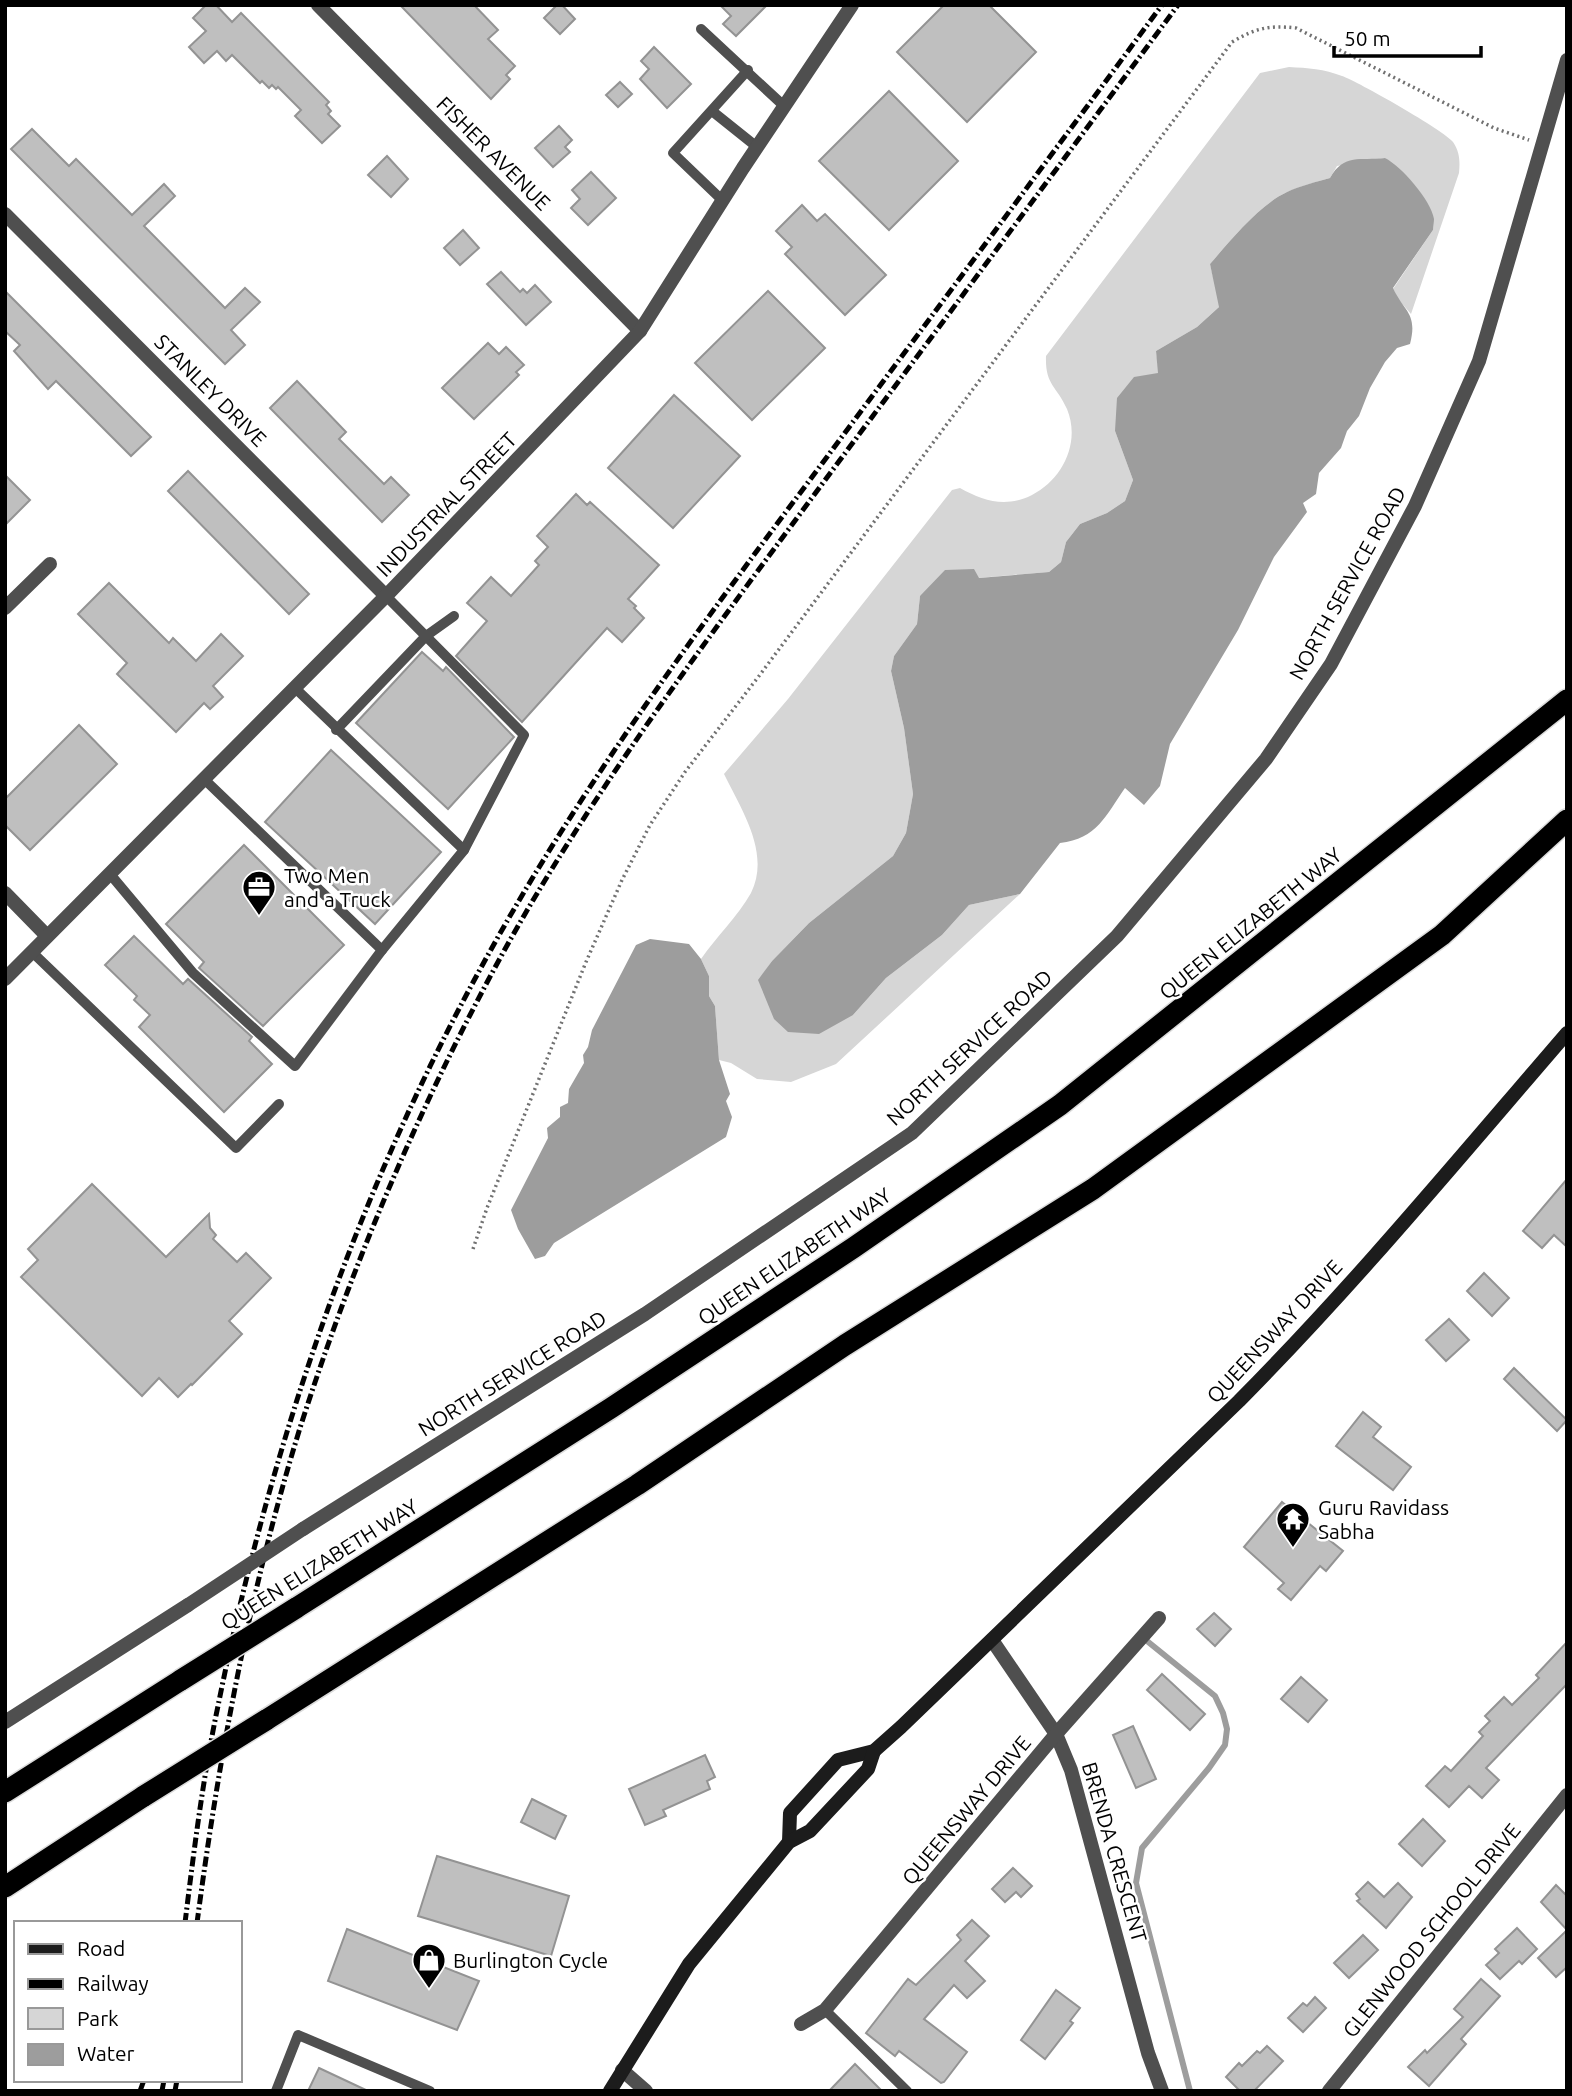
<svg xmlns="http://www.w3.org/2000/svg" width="1572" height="2096" font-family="Ubuntu,sans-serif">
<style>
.green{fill:#d6d6d6}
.water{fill:#9d9d9d}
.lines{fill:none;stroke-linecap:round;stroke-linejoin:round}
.stream{stroke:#9d9d9d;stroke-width:6}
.building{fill:#bfbfbf;stroke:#939393;stroke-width:2}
.motorway-casing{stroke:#dbdbdb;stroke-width:24}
.path{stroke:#717171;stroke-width:3.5;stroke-dasharray:2 3.5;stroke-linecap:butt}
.service{stroke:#4f4f4f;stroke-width:10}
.minor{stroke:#4f4f4f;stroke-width:14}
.tertiary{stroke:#4f4f4f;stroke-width:14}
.secondary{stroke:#1c1c1c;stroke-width:14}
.motorway{stroke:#000;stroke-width:21}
.rail{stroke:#000;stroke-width:5;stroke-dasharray:10 3.5 2 3.5;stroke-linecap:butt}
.motorway-bridge-casing{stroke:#dbdbdb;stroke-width:24;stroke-linecap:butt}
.tertiary-bridge{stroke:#4f4f4f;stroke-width:14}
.motorway-bridge{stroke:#000;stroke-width:21}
.labels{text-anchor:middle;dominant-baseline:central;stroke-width:5;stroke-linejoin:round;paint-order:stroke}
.street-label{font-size:21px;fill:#000;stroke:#fff}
.poi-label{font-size:21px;fill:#000;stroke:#fff;text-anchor:start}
</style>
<rect width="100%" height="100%" fill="#fff"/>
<path class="green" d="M1289 67C1308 68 1324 69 1342 76 1357 81 1445 131 1453 142 1460 152 1460 162 1459 173L1411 314 1398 299 1393 289 1433 230 1385 158 1337 166 1330 178C1316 182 1301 186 1287 192 1259 205 1230 241 1210 264L1220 306 1197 327 1156 351 1159 373 1115 431 1133 480 1125 501 1107 513 1080 524 1066 542 1061 562 1049 572 978 578 920 596 917 624 894 656 891 671 904 728 913 794 906 833 893 856 809 923 772 961 759 980 853 1015 886 978 942 935 969 905 1020 894 836 1064 791 1082 757 1079 731 1063 719 1060 715 1006 709 996V976L701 959C716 937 738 916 751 893 771 853 741 809 724 774L788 699 952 490 960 488C983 501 1006 508 1032 495 1062 480 1081 443 1067 409 1056 385 1045 385 1046 356L1260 73Z"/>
<g class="water">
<path d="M1385 158C1401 166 1431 200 1434 219 1434 222 1433 226 1433 230L1393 288C1404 312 1418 313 1410 344L1397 348 1385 362 1370 388 1359 416 1347 431 1341 448 1319 473 1316 494 1303 503 1307 512 1274 557 1238 630 1170 744 1160 786 1144 805 1125 788C1106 815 1097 839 1060 843L1020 894 969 905 942 935 886 978 853 1015 819 1034 788 1032 774 1019 758 980 772 961 809 923 893 856 906 833 913 794 904 728 891 671 894 656 917 624 920 596 945 570 974 569 979 578 1049 572 1061 562 1066 542 1080 524 1107 513 1125 501 1133 480 1115 431 1117 398 1134 377 1158 373 1156 351 1197 327 1219 307 1210 264C1230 241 1259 205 1287 192 1300 186 1316 182 1330 178 1344 153 1360 161 1385 158Z"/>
<polygon points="650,939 689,944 701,959 709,976 709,996 715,1006 719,1060 730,1094 726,1101 732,1117 726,1137 554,1243 545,1256 535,1259 518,1229 511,1210 548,1138 547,1128 560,1117 560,1107 568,1103 569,1089 584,1063 583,1055 588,1047 592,1030 636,945"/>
</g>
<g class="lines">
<polyline class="stream" points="1147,1641 1215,1696 1223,1713 1227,1729 1225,1745 1209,1768 1142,1848 1136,1883 1190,2091"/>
</g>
<g class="building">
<polygon points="206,5 216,5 232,22 241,13 329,102 326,105 331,111 328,114 340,126 322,143 295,116 301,110 278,87 276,89 272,85 269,88 262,81 260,83 232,55 226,61 217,51 204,63 189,47 206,31 193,18"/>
<polygon points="400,5 474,5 498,30 488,39 515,66 506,75 510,79 491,99"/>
<polygon points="557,5 562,5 575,19 560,34 544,18"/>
<polygon points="720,5 767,5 736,36 723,24 731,16"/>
<polygon points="944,5 989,5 1036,52 967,122 897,52"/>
<polygon points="654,47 691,84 667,108 640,79 649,69 641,61"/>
<polygon points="620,82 632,94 618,107 606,95"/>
<polygon points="889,91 958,161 889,230 819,161"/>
<polygon points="559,126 572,140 565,147 570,152 553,167 535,148"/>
<polygon points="32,129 69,166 76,159 132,215 164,184 175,196 144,226 225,308 245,288 260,302 231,330 245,345 225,364 11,149"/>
<polygon points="387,156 408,179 391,197 368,175"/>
<polygon points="591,172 616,198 588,225 571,208 580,199 572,190"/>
<polygon points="802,205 817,221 825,214 886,275 845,315 785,254 792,247 776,231"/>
<polygon points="463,230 479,248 460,265 444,248"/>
<polygon points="501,272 520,292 523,289 527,293 535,285 551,302 526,325 487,284"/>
<polygon points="5,291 151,437 131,456 56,381 48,389 14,351 20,345 5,331"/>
<polygon points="768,291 825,348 752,420 695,363"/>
<polygon points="488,343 499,354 506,347 524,365 516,372 519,375 474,419 442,388"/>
<polygon points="297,381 346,432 339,439 384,484 391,477 409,495 382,522 270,408"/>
<polygon points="674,395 740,456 673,528 608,468"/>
<polygon points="188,471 309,594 289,614 168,491"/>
<polygon points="5,475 30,500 5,525"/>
<polygon points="576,494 587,505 590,502 659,565 628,599 636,606 634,608 644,618 622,642 607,628 522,722 456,656 487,621 467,603 491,577 511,596 539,565 535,561 548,547 537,536"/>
<polygon points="109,583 169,643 173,638 196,661 221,634 243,656 213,686 223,697 210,709 204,703 176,732 117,674 127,663 78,614"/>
<polygon points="422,652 443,671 446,667 514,737 448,809 356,723"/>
<polygon points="79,725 117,764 30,850 5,825 5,799"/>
<polygon points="331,750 441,852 375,924 265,822"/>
<polygon points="244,845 344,945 263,1026 199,968 204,962 166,924"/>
<polygon points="134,936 183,984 188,979 252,1037 249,1041 272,1064 224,1112 139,1027 150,1015 134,1000 137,996 105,965"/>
<polygon points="1567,1179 1567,1247 1554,1235 1542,1248 1523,1231"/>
<polygon points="92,1184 166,1257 209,1214 210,1228 216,1235 213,1239 237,1262 246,1253 271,1278 229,1321 242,1334 192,1385 191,1384 178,1397 159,1378 142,1396 21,1277 38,1260 28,1249"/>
<polygon points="1484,1273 1509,1298 1492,1316 1467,1291"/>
<polygon points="1449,1319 1469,1340 1446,1361 1426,1340"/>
<polygon points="1514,1368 1567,1420 1557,1431 1504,1379"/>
<polygon points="1363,1412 1381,1427 1373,1437 1411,1467 1393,1490 1336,1446"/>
<polygon points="1282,1502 1343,1551 1326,1571 1320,1566 1291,1600 1278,1589 1284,1583 1244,1547"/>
<polygon points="1214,1613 1231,1629 1215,1646 1197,1629"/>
<polygon points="1567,1642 1567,1684 1486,1768 1499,1780 1482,1798 1469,1786 1449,1807 1426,1786 1445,1766 1451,1771 1483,1736 1479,1732 1490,1721 1485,1716 1504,1697 1512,1705 1539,1678 1536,1675"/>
<polygon points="1162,1674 1205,1714 1190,1730 1147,1690"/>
<polygon points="1301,1677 1327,1700 1308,1722 1281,1699"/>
<polygon points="1133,1726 1156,1779 1136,1788 1113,1735"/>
<polygon points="705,1755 715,1777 707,1781 710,1789 663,1810 666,1816 645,1825 629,1789"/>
<polygon points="532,1799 566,1816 555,1839 521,1822"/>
<polygon points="1423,1819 1445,1841 1422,1866 1399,1844"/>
<polygon points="437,1856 569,1896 551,1956 418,1916"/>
<polygon points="1013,1868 1032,1886 1021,1897 1016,1892 1005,1902 992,1889"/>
<polygon points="1368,1882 1384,1897 1398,1883 1412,1897 1386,1928 1357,1901 1360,1899 1356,1894"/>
<polygon points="1556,1885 1567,1896 1567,1930 1541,1902"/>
<polygon points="972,1920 989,1936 965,1961 985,1981 967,1998 954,1985 924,2019 967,2052 944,2082 941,2083 899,2051 895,2056 866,2033 908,1979 916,1985 961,1940 957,1935"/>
<polygon points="1517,1928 1537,1949 1522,1964 1519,1961 1500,1979 1486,1965 1499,1953 1495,1949"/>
<polygon points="347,1929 479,1981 457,2030 328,1981"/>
<polygon points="1567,1930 1567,1967 1556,1977 1538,1958"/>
<polygon points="1363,1935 1378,1950 1349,1978 1334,1963"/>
<polygon points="1481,1979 1500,1996 1461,2039 1466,2044 1429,2086 1408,2067 1425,2050 1427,2053 1463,2017 1454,2009"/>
<polygon points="1056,1990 1080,2008 1070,2021 1073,2023 1045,2059 1021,2040"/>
<polygon points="1315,1997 1326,2008 1303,2032 1288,2018 1303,2003 1307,2006"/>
<polygon points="1267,2046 1283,2061 1254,2091 1240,2091 1226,2077 1239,2063 1242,2066 1257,2051 1260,2053"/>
<polygon points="855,2064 882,2091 829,2091"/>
<polygon points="319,2068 368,2091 308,2091"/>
</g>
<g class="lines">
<defs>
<g id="motorway">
<polyline points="296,1608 611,1408 853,1248 1060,1105 1567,700"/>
<polyline points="266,1720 637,1485 845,1345 1093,1189 1442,935 1567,820"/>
<polyline points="5,1792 181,1680"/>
<polyline points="5,1887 144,1796"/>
</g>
</defs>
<use href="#motorway" class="motorway-casing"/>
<path class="path" d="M473 1249 487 1208 586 962 622 880 650 825 685 772 759 676 1232 42C1256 28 1269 25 1296 28L1494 128 1529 140"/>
<g class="service">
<polyline points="701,29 784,106"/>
<polyline points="712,111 757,147"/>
<polyline points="722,200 673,153 748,70"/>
<polyline points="386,596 524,735 464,850"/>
<polyline points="295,688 464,850 382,950"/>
<polyline points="336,730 426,636 454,616"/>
<polyline points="110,874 193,973 295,1066 382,950 204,779"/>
<polyline points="32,952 236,1148 279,1104"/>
<polyline points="825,2010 907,2091"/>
<polyline points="276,2091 298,2035 430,2091"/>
</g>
<g class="minor">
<polyline points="5,214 386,596"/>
<polyline points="5,608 50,564"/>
<polyline points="5,893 47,936"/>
<polyline points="992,1640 1056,1734 1071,1770 1148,2053 1162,2091"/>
<polyline points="801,2024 825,2010 1056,1734 1159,1618"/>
<polyline points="622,2070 646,2091"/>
<polyline points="1329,2091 1567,1795"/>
</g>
<g class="tertiary">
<polyline points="318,5 640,331"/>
<polyline points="5,979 386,596 640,331 743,168 852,5"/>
<polyline points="303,1529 645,1314 912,1133 1117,936 1266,759 1331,664 1415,506 1479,361 1567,60"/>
<polyline points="5,1722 188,1605"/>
</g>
<g class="secondary">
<path d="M789 1842 790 1813 838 1760 874 1751 901 1727 1239 1401C1355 1284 1460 1157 1567 1033"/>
<polyline points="610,2091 689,1964 789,1842 810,1831 868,1769 874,1751"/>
</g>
<use href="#motorway" class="motorway"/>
<g class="rail">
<path d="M185 1923C194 1850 203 1777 218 1706 270 1447 356 1195 483 964 578 790 697 631 815 473 931 317 1047 161 1162 5"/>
<path d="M197 1923C219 1756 250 1589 300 1428 350 1271 414 1119 492 973 582 805 698 652 811 499 933 335 1056 170 1178 5"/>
<polyline points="140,2091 144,2080"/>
<polyline points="162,2091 164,2080"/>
<polyline points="175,2091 177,2080"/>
</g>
<defs>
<g id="motorway-bridge">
<polyline points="181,1680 296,1608"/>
<polyline points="144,1796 266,1720"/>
</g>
</defs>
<use href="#motorway-bridge" class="motorway-bridge-casing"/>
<polyline class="tertiary-bridge" points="188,1605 303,1529"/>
<use href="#motorway-bridge" class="motorway-bridge"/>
</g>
<defs>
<symbol id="office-pin" viewBox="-11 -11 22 30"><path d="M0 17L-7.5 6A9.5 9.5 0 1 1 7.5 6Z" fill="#000" stroke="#fff"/><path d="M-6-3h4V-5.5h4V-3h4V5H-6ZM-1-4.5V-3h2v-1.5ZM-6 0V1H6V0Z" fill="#fff"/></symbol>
<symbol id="temple-pin" viewBox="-11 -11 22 30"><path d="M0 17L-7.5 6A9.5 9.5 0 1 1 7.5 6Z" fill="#000" stroke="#fff"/><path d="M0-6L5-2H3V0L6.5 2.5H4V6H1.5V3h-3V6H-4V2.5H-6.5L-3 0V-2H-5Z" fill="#fff"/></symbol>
<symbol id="shop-pin" viewBox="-11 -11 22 30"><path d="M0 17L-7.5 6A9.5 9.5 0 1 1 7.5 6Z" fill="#000" stroke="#fff"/><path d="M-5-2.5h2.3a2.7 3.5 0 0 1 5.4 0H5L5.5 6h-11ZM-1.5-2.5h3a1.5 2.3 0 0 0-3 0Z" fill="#fff"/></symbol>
</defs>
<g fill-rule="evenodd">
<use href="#office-pin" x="240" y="868" width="38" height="52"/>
<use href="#temple-pin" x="1274" y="1500" width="38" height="52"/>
<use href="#shop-pin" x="410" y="1941" width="38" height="52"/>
</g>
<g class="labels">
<g class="street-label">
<text transform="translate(494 153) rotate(45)">FISHER AVENUE</text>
<text transform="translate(211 390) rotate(45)">STANLEY DRIVE</text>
<text transform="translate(446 504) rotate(-46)">INDUSTRIAL STREET</text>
<text transform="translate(1347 583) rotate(-61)">NORTH SERVICE ROAD</text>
<text transform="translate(1250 923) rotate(-39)">QUEEN ELIZABETH WAY</text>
<text transform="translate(969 1047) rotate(-43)">NORTH SERVICE ROAD</text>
<text transform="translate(794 1256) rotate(-34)">QUEEN ELIZABETH WAY</text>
<text transform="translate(1274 1331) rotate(-47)">QUEENSWAY DRIVE</text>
<text transform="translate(512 1373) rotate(-32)">NORTH SERVICE ROAD</text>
<text transform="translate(319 1564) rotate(-32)">QUEEN ELIZABETH WAY</text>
<text transform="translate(966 1810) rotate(-50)">QUEENSWAY DRIVE</text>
<text transform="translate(1115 1852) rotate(74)">BRENDA CRESCENT</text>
<text transform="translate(1431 1930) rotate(-51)">GLENWOOD SCHOOL DRIVE</text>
</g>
<g class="poi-label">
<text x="284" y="875">Two Men<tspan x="284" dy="24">and a Truck</tspan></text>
<text x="1318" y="1507">Guru Ravidass<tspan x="1318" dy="24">Sabha</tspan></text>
<text x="453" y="1960">Burlington Cycle</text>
</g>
</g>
<rect width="1572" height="2096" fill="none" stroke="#000000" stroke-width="14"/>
<rect x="14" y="1921" width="228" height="161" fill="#ffffff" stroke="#999999" stroke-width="2"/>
<rect x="28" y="1944" width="35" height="10" fill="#1c1c1c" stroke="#999999" stroke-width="2"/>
<text x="77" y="1956" font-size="21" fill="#000000">Road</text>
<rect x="28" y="1979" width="35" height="10" fill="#000000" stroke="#999999" stroke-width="2"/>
<text x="77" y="1991" font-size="21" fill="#000000">Railway</text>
<rect x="28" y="2008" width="35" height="21" fill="#d6d6d6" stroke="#999999" stroke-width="2"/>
<text x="77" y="2026" font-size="21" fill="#000000">Park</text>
<rect x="28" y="2044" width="35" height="21" fill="#9d9d9d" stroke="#999999" stroke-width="2"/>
<text x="77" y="2061" font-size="21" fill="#000000">Water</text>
<path d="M1334 46v10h147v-10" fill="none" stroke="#000000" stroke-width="3.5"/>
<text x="1344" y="46" font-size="21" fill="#000000" stroke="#ffffff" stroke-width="5" paint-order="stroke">50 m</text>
</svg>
